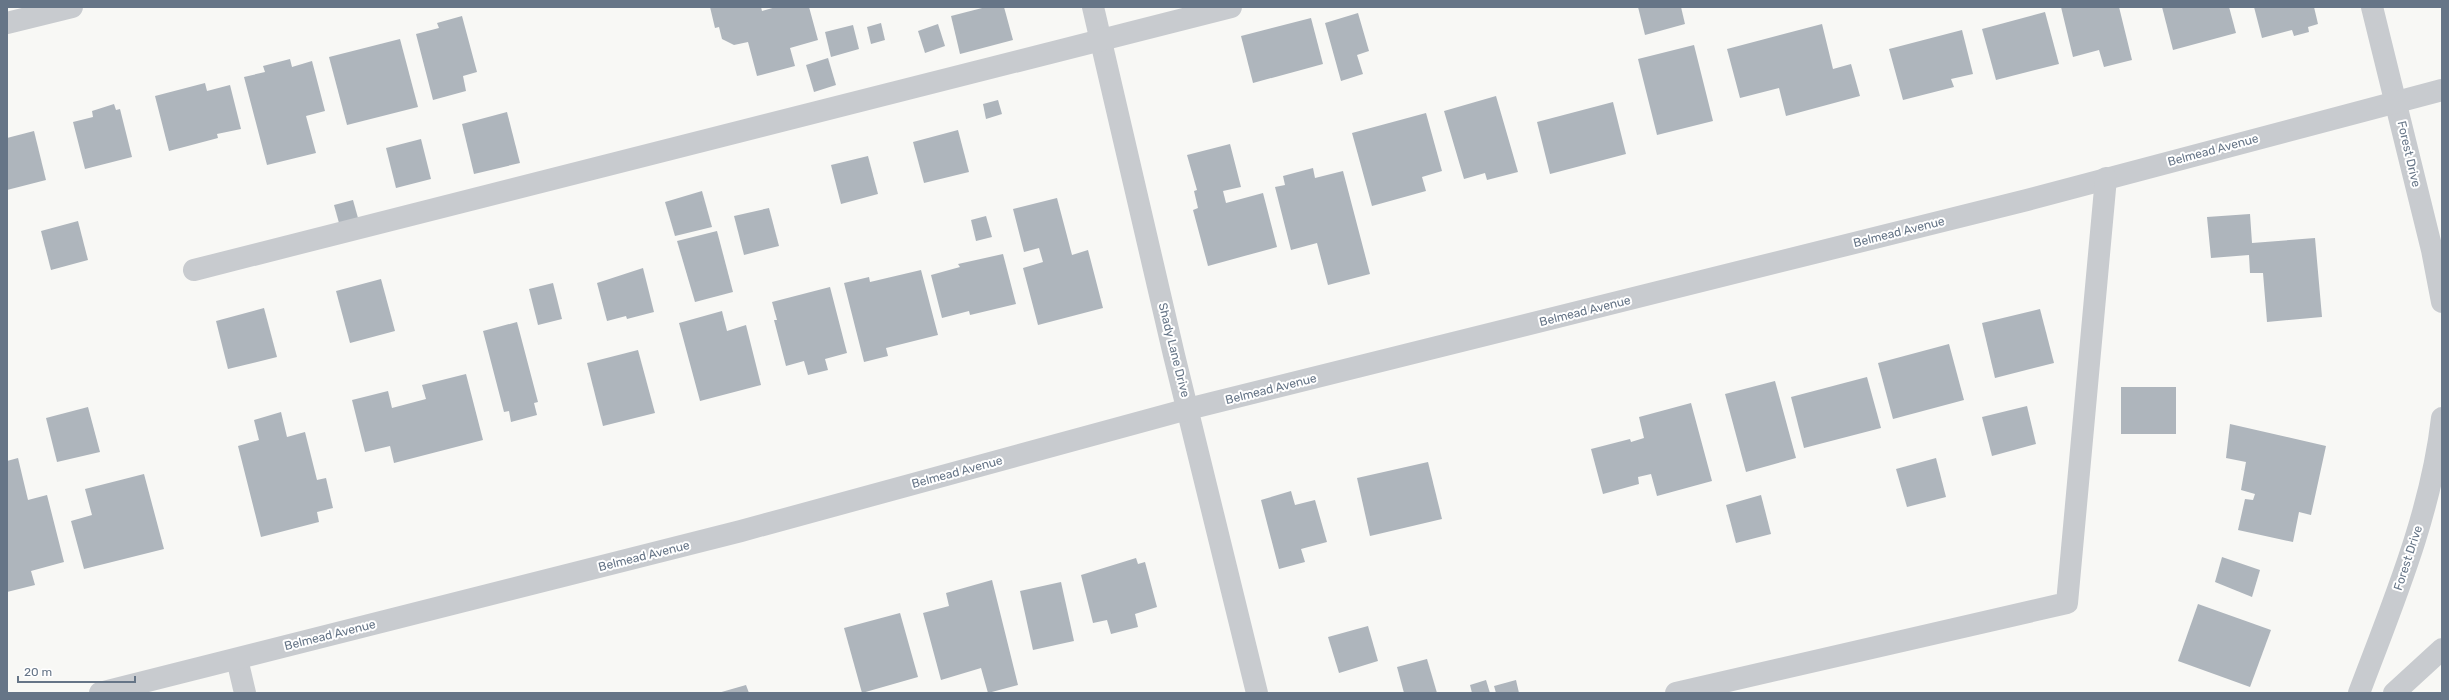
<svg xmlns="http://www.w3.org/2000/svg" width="2449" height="700" font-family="Rubik,sans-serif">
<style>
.building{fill:#aeb5bc}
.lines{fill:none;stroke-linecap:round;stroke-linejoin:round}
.minor{stroke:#c8cbcf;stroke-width:22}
.labels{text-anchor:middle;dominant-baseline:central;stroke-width:4;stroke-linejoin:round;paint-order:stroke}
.street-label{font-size:12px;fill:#667587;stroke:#fff}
</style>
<rect width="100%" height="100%" fill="#f8f8f5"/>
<g class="building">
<polygon points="710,7 761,7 762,11 776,7 809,7 818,40 790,48 795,66 757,76 748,42 734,45 722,39 719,27 715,28"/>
<polygon points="986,7 1004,7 1013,40 960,54 951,16"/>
<polygon points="1638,7 1681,7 1685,24 1645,35"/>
<polygon points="2061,7 2119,7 2132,60 2104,67 2099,50 2073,57"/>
<polygon points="2162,7 2229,7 2236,33 2173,50"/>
<polygon points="2254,7 2314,7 2318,24 2308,27 2309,32 2294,36 2292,30 2262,38"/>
<polygon points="2045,12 2059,64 1996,80 1982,29"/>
<polygon points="1358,13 1369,51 1357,55 1363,74 1341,81 1325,23"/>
<polygon points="462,16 477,72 463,76 466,91 433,100 416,34 439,28 437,23"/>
<polygon points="1311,18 1323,64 1253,83 1241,36"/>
<polygon points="881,23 885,40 871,44 867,27"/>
<polygon points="938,24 945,46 925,53 918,31"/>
<polygon points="1822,24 1833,69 1851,64 1860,96 1786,116 1779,88 1740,98 1727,49"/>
<polygon points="853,25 859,49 831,57 825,32"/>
<polygon points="1962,30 1973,74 1951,79 1954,87 1903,100 1889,49"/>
<polygon points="400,39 418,107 347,125 329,57"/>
<polygon points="1694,45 1713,121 1657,135 1638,59"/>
<polygon points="828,58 836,85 814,92 806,65"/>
<polygon points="290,59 292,67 312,61 325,111 306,116 316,153 267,165 244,77 265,72 263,66"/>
<polygon points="205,83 207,91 230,85 241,129 217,134 218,138 169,151 155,96"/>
<polygon points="1496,96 1518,172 1487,180 1485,173 1464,179 1444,111"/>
<polygon points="998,100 1002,114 986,119 983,104"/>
<polygon points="1613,102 1626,154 1550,174 1537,122"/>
<polygon points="114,104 116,110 120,109 132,157 85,169 73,122 93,117 92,111"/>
<polygon points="507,112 520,163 474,174 462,124"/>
<polygon points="1426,113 1442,171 1422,177 1426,191 1372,206 1352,133"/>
<polygon points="958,130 969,172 924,183 913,142"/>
<polygon points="34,131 46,180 7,190 7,138"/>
<polygon points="421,139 431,179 396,188 386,148"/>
<polygon points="1230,144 1241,187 1223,191 1226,203 1263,193 1277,247 1208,266 1193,210 1198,208 1194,191 1197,190 1187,155"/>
<polygon points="868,156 878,194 841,204 831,165"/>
<polygon points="1313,168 1315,178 1343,171 1370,274 1328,285 1317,243 1291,250 1275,187 1285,185 1283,176"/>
<polygon points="702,191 712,227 675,236 665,202"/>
<polygon points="1057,198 1072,255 1088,250 1103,308 1038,325 1023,268 1043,262 1039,248 1024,252 1013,209"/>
<polygon points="353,200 358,218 339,223 334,205"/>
<polygon points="769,208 779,246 744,255 734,216"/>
<polygon points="2250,214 2252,243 2315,238 2322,317 2267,322 2263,273 2250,273 2249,255 2211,258 2207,217"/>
<polygon points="986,216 992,237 976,241 971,220"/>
<polygon points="78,221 88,260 51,270 41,231"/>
<polygon points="717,231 733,292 695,302 677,241"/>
<polygon points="1003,254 1016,304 970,315 969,311 942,318 931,275 960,267 958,264"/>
<polygon points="643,268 654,312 627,319 626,316 607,321 597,283"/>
<polygon points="921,270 938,335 886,348 888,356 864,362 844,283 869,277 870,282"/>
<polygon points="381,279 395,331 350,343 336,291"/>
<polygon points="553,283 562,319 538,325 529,289"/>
<polygon points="830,287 847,353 825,359 828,370 808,375 804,361 786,366 774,320 777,320 772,302"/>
<polygon points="264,308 277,357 228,369 216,321"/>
<polygon points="2040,309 2054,363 1995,378 1982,323"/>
<polygon points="722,311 727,331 746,325 761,385 700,401 679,323"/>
<polygon points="517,322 538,402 534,403 537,415 511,422 509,411 504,412 483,331"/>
<polygon points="1949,344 1964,400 1893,419 1878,363"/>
<polygon points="638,350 655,413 603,426 587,363"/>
<polygon points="466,374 483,440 394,463 390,446 365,452 352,400 388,391 392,408 426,399 422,385"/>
<polygon points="1867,377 1881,428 1804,448 1791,397"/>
<polygon points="1775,381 1796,458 1746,472 1725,394"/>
<rect x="2121" y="387" width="55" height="47"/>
<polygon points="1691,403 1712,481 1657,496 1651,474 1638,477 1639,484 1603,494 1591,449 1630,439 1631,442 1644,438 1639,417"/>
<polygon points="2027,406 2036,444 1992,456 1982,417"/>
<polygon points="88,407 100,452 57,462 46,418"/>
<polygon points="281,412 287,437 305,432 317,480 326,478 333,508 317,512 319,522 261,537 238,446 259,440 254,420"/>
<polygon points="2230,424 2326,446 2311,515 2299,512 2293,542 2238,530 2245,499 2253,500 2255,494 2241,490 2246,462 2226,458"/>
<polygon points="18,458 28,500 47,495 64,562 31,571 35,585 7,592 7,461"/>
<polygon points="1936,458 1946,497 1907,507 1896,469"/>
<polygon points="1428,462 1442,519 1370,536 1357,478"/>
<polygon points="144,474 164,549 84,569 71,521 92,515 85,489"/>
<polygon points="1291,491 1295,505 1315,500 1327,542 1301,549 1305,562 1279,569 1261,500"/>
<polygon points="1761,495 1771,534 1736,543 1726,505"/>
<polygon points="2222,557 2260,570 2252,597 2215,582"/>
<polygon points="1136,558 1138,564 1145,562 1157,607 1135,614 1138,627 1111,634 1107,620 1093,623 1081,575"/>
<polygon points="992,580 1018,685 988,693 981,668 941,680 923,613 949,606 946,593"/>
<polygon points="1061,582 1074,641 1033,650 1020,591"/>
<polygon points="2198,604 2271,630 2250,687 2178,661"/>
<polygon points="900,613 918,677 862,693 844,628"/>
<polygon points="1368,626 1378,661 1339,673 1328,637"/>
<polygon points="1427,659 1437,693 1404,693 1397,667"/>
<polygon points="1486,680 1490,693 1472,693 1470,685"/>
<polygon points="1516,680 1519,693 1496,693 1494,686"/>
<polygon points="746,685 749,693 718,693"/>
</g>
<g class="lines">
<g class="minor">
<polyline points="1093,7 1174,355 1257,693"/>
<polyline points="2372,7 2432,250 2442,302"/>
<polyline points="7,23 72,7"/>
<polyline points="194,270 1231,7"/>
<polyline points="237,659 245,693"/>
<polyline points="100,693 741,531 1188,409 2027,200 2442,90"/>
<polyline points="1676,693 2067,603 2106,178"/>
<path d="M2359 693C2393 603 2431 514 2442 418"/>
<polyline points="2394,693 2442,649"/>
</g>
</g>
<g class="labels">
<g class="street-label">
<text transform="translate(2213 150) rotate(-15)">Belmead Avenue</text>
<text transform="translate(2409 154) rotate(77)">Forest Drive</text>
<text transform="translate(1899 232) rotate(-14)">Belmead Avenue</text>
<text transform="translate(1585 311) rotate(-14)">Belmead Avenue</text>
<text transform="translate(1174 350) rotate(76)">Shady Lane Drive</text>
<text transform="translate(1271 389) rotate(-14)">Belmead Avenue</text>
<text transform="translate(957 472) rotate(-15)">Belmead Avenue</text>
<text transform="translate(644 556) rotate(-14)">Belmead Avenue</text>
<text transform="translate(2408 558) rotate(-72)">Forest Drive</text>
<text transform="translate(330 635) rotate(-14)">Belmead Avenue</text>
</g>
</g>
<rect width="2449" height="700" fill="none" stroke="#667587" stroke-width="16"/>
<path d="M18 676v6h117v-6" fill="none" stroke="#667587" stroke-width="2"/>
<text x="24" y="676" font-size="12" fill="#667587" stroke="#ffffff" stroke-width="3" paint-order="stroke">20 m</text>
</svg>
